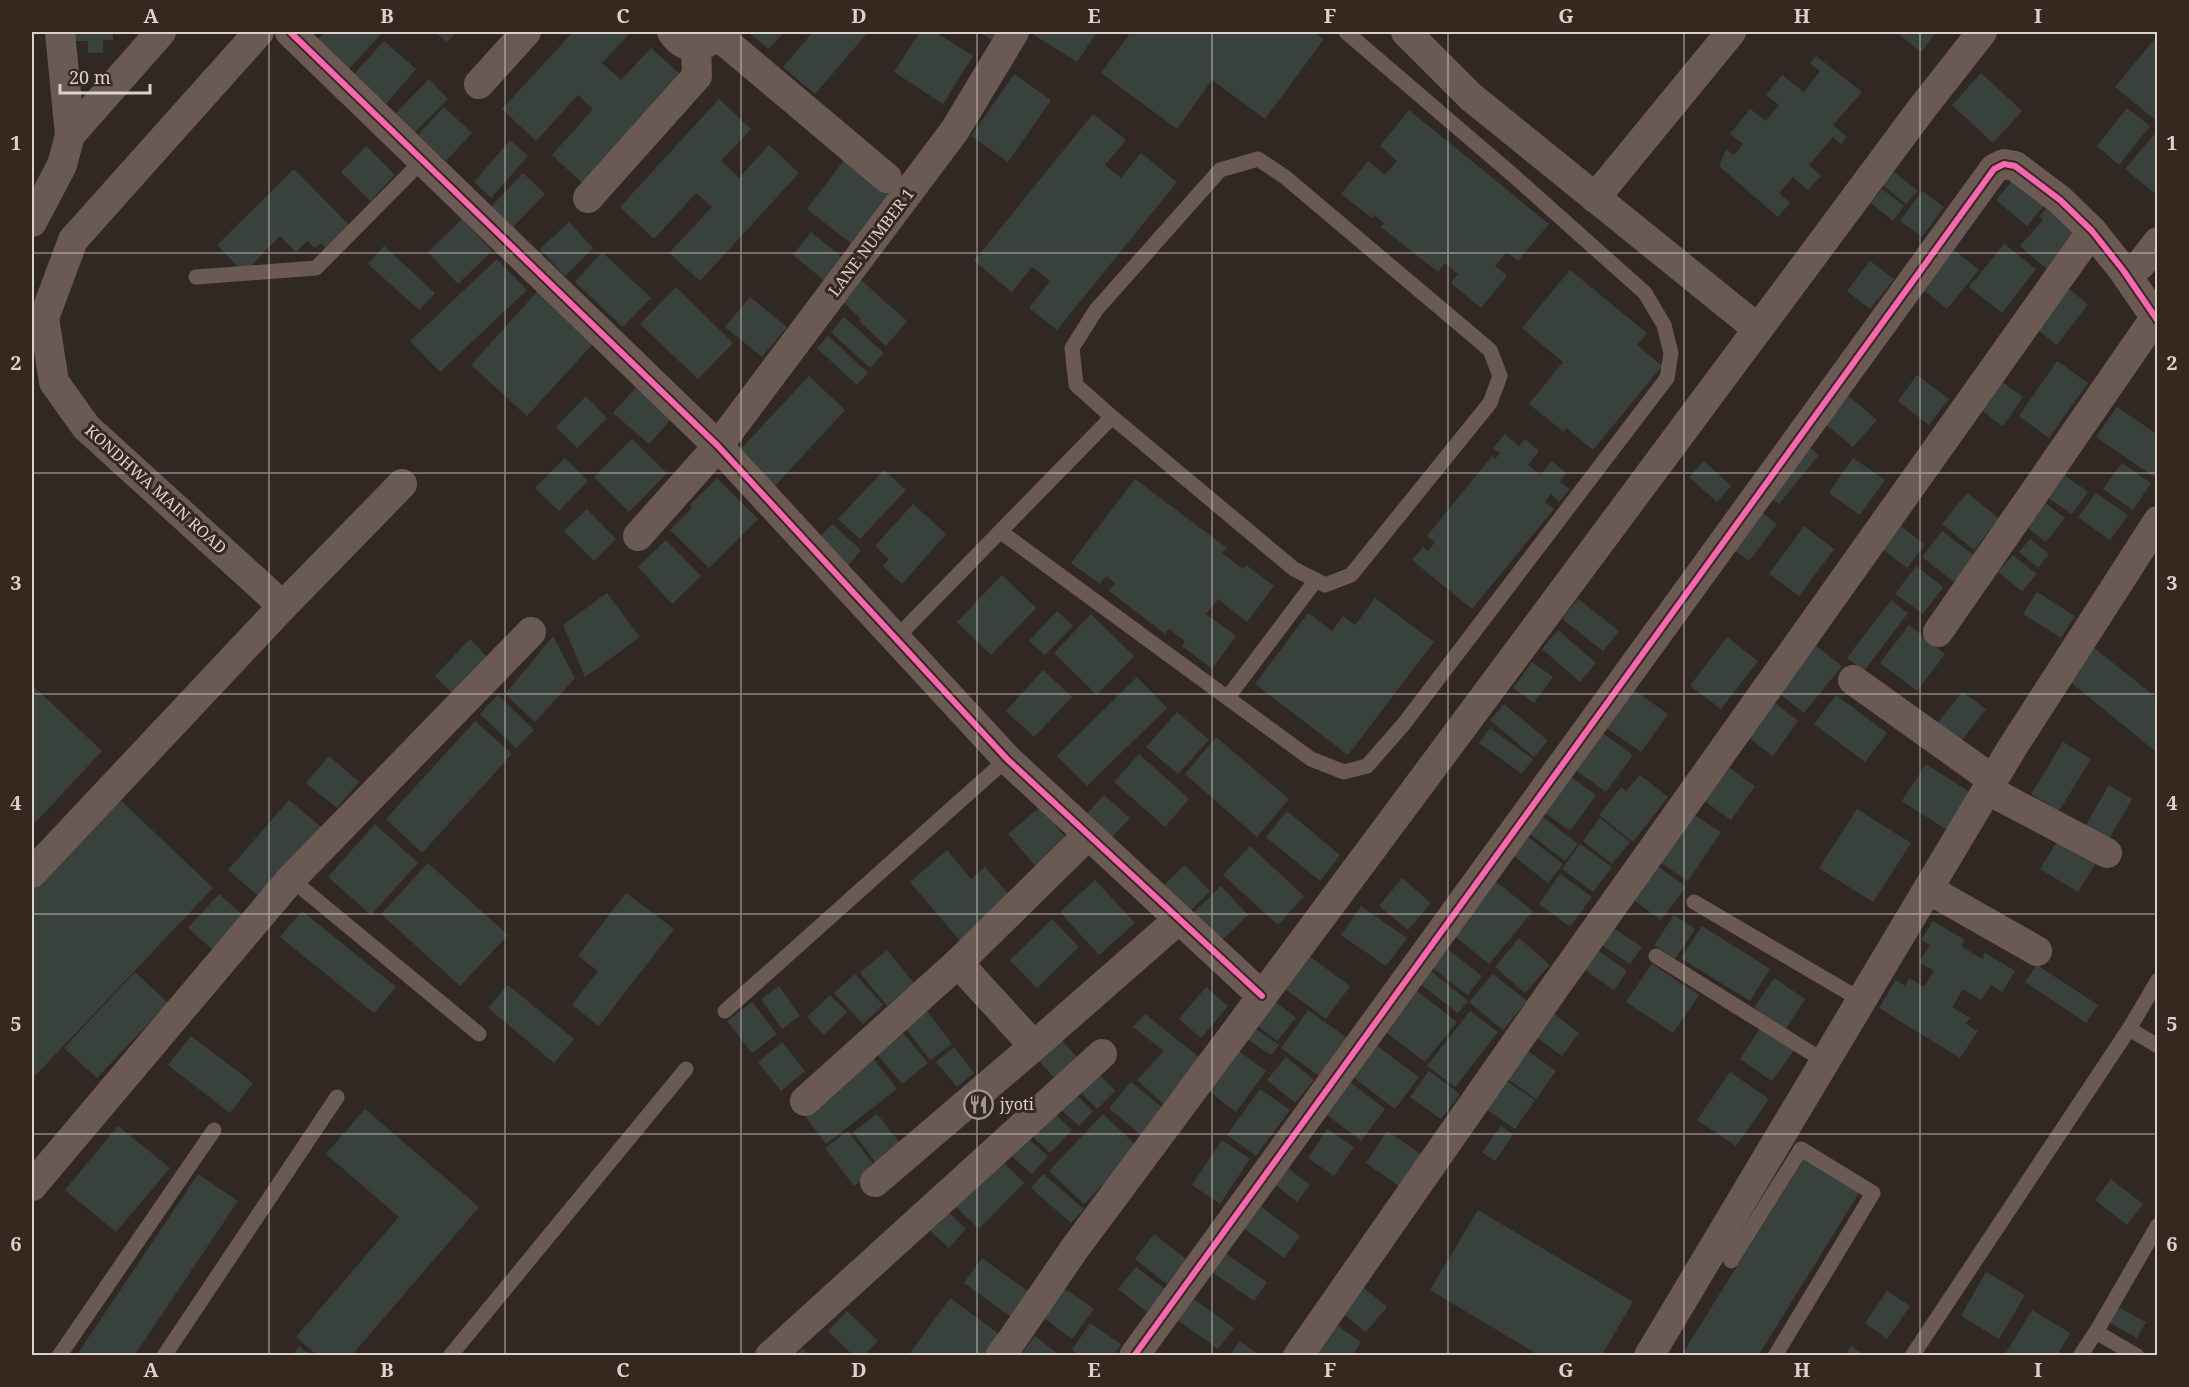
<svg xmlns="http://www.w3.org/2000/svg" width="2189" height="1387" font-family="'Noto Serif',serif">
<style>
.building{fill:#39413d}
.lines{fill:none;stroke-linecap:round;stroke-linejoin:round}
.lane{stroke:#6b5a53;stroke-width:15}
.street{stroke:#6b5a53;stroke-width:30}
.cycleway-casing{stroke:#36271f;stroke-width:10}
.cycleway{stroke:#f766af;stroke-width:6}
.grid{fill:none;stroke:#dcd2cd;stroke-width:1.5;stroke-opacity:0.55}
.labels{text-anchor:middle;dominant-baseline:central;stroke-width:6;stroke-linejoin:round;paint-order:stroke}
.street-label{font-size:16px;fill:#dcd2cd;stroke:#36271f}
.poi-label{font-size:16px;fill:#dcd2cd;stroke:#36271f;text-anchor:start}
.neatline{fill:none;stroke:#dcd2cd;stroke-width:2}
.grid-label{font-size:20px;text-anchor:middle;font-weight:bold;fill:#dcd2cd}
</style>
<rect width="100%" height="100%" fill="#312824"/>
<g class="building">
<polygon points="71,32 113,32 113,40 103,40 103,53 88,53 88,41 72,41"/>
<polygon points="325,32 381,32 382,33 346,72 315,42"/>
<polygon points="435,32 456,32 447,42"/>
<polygon points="573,32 631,32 602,63 621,80 651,48 681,75 582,183 552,155 593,109 578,95 536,141 502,109"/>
<polygon points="748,32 784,32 769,49"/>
<polygon points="813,32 868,32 815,94 783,67"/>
<polygon points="920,32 935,32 973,56 943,104 894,72"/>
<polygon points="980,32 998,32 991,40"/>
<polygon points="1029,32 1097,32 1077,62"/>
<polygon points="1131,32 1313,32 1324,39 1265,119 1212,80 1177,129 1101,73"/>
<polygon points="1896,32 1936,32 1921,52"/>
<polygon points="2158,35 2158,122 2115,87"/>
<polygon points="384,41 416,69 386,104 353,75"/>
<polygon points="1816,56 1862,92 1833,125 1847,137 1841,144 1833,137 1809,165 1821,176 1808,190 1793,177 1779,193 1790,203 1778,217 1719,166 1726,149 1734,155 1743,144 1730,134 1750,109 1766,121 1779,105 1766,95 1782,75 1804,92 1820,71 1810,63"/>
<polygon points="1981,73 2022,111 1993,143 1952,105"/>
<polygon points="1014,74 1051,100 1008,162 971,136"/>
<polygon points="429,79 448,99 409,138 390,119"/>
<polygon points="719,99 751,129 721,161 739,178 769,145 799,173 700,281 669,253 712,207 696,193 654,239 620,207"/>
<polygon points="444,107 472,133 446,161 418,135"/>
<polygon points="2127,108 2150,126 2119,165 2097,146"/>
<polygon points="1409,110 1549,224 1518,261 1507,252 1495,266 1507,276 1481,308 1451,283 1458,274 1445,263 1438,272 1381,227 1384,223 1374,215 1372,218 1341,194 1368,161 1385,175 1397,161 1380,146"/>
<polygon points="1093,114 1126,140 1105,165 1121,178 1141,153 1177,182 1057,330 1029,308 1050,281 1032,267 1012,292 974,261"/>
<polygon points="2158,130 2158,196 2125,169"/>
<polygon points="510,140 528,156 491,198 474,182"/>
<polygon points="366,146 395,175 370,201 341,172"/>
<polygon points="845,159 891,194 853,245 807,209"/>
<polygon points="294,169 349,225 326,248 321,243 315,248 307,241 296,252 280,236 244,273 217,245"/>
<polygon points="1894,172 1918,191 1906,204 1883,185"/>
<polygon points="523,173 545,194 512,228 490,208"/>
<polygon points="2016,176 2047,202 2027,226 1996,200"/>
<polygon points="1882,189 1904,206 1893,221 1871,203"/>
<polygon points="1922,191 1944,207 1922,237 1900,221"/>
<polygon points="2053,200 2086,228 2049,271 2020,246 2043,220 2039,217"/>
<polygon points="462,219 492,251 458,284 428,252"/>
<polygon points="569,222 593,248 565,276 540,249"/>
<polygon points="811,232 844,259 825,281 793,255"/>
<polygon points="2004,244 2036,269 2002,313 1969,287"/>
<polygon points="384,246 435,293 419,310 368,264"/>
<polygon points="1954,250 1979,270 1947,309 1922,289"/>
<polygon points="602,252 651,298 623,327 575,282"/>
<polygon points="497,259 527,290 440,372 410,341"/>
<polygon points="1870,261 1894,279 1870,309 1847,291"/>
<polygon points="1570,270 1647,333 1637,345 1662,366 1593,450 1566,428 1564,432 1529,404 1563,362 1522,328"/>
<polygon points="861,280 907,321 886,346 859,321 861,319 842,301"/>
<polygon points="2061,283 2088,304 2057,345 2030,324"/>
<polygon points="544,284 600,336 527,416 471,365"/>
<polygon points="676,287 733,343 698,379 640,324"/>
<polygon points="750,297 787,327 762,357 725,327"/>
<polygon points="844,317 884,353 870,368 831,332"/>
<polygon points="828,336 868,373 857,385 817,348"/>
<polygon points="2057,361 2088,383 2049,438 2019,416"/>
<polygon points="1991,374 2023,397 2003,426 1971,403"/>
<polygon points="1917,375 1949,399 1929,425 1898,401"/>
<polygon points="809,376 845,410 774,487 737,453"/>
<polygon points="639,384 674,416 649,444 613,413"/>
<polygon points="1845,393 1877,420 1853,447 1821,420"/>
<polygon points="586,396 607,418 577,448 556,427"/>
<polygon points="2117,407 2158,435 2158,472 2154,477 2096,437"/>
<polygon points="1505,434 1519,446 1525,439 1539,451 1528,465 1540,475 1552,461 1566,473 1560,482 1570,489 1559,502 1551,494 1545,502 1554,509 1472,609 1412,560 1423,547 1428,551 1435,542 1427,536 1492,456 1495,459 1500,453 1493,448"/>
<polygon points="632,439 667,473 629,512 594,477"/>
<polygon points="1802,441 1819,455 1779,504 1762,491"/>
<polygon points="565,458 588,481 559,511 535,488"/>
<polygon points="1853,458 1885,480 1860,515 1829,493"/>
<polygon points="1704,461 1731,486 1717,502 1689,477"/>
<polygon points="2122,463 2151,483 2133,510 2103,489"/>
<polygon points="884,470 906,490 860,539 838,519"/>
<polygon points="2063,474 2088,492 2072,514 2047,497"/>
<polygon points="717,478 758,519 709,568 670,530 692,508 690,505"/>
<polygon points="1135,479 1227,548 1222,553 1243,569 1246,565 1274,586 1247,622 1218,599 1206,614 1236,636 1212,669 1182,646 1185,641 1169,629 1165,634 1109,591 1115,583 1106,576 1100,584 1071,563"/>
<polygon points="1967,493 1999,518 1974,550 1942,524"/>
<polygon points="2096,493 2128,515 2110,540 2078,517"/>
<polygon points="2044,502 2065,518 2046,542 2025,526"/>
<polygon points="913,504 946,534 902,584 883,566 889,559 875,546"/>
<polygon points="1753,506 1777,524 1749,561 1725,543"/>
<polygon points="587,509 616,539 594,561 564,531"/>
<polygon points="1892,519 1925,545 1907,568 1874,543"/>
<polygon points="832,524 861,550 848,566 818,539"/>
<polygon points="1804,526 1834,549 1799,596 1769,574"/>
<polygon points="1942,531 1975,556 1954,582 1922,557"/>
<polygon points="2030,539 2049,554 2038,568 2019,552"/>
<polygon points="666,540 701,576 672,604 638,567"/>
<polygon points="2013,555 2037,574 2022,591 1998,572"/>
<polygon points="1916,566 1943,587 1923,614 1895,594"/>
<polygon points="1002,575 1036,608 991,655 957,622"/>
<polygon points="2037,592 2075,616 2061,638 2023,614"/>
<polygon points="607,593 640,637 585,677 563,625"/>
<polygon points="1375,598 1434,642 1348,755 1255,684 1308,613 1332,631 1343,616 1355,625"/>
<polygon points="1578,599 1619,631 1603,651 1562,619"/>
<polygon points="1891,600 1908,613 1864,671 1847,658"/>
<polygon points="1057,611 1073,626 1045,655 1029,641"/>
<polygon points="1091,614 1134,656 1097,695 1054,653"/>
<polygon points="1909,625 1945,654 1917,691 1880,663"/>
<polygon points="1558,630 1596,663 1580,682 1542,649"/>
<polygon points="553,636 575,678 535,722 505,694"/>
<polygon points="1727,637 1758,661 1721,709 1690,686"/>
<polygon points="470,639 490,660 455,696 435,676"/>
<polygon points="1810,641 1842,666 1804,713 1773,689"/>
<polygon points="2088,643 2158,699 2156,752 2062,675"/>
<polygon points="1532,662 1553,677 1534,703 1513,688"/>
<polygon points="1043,670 1072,697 1034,737 1006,711"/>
<polygon points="1137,677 1167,708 1087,786 1057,756"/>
<polygon points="1624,683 1668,714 1641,752 1598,722"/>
<polygon points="32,685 102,751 35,823 32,819"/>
<polygon points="1962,692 1986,709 1959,744 1935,726"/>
<polygon points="498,695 534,730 516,748 480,714"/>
<polygon points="1836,695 1887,733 1865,762 1814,724"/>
<polygon points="1767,697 1798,721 1773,756 1741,732"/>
<polygon points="1504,704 1548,741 1534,757 1490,720"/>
<polygon points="1177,712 1209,740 1178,774 1146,747"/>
<polygon points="475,721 512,754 422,853 386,819"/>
<polygon points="1490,728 1533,759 1522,774 1479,743"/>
<polygon points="1596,728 1633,755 1606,792 1568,765"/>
<polygon points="1216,737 1289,799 1257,837 1185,774"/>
<polygon points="2063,742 2091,759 2059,811 2031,794"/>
<polygon points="1139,754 1189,799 1165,827 1114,782"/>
<polygon points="329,756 359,782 337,808 306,783"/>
<polygon points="1717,759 1755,786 1731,820 1693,793"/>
<polygon points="1926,764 1971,793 1947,830 1902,801"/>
<polygon points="1563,771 1596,795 1570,831 1537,807"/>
<polygon points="1640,775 1668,797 1633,842 1599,815 1621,787 1626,791"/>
<polygon points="2109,785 2132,799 2105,846 2082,832"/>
<polygon points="115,795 213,888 32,1079 32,884"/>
<polygon points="1104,795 1130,818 1108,841 1083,818"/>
<polygon points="289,800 321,827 261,898 228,870"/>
<polygon points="1040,807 1070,843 1039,870 1008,834"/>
<polygon points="1857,809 1911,843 1873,902 1819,868"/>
<polygon points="1534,810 1578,844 1565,861 1521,827"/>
<polygon points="1687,810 1721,832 1688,881 1655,859"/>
<polygon points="1287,811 1340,855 1320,881 1266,837"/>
<polygon points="1600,818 1630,842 1612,864 1583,841"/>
<polygon points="375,824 418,863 371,915 328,877"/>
<polygon points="1520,831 1563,864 1548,883 1506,850"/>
<polygon points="2061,835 2099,858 2078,892 2040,869"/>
<polygon points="1580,844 1612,867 1593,892 1562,869"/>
<polygon points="1250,846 1304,896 1278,925 1223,875"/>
<polygon points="947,850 971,879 985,867 1012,898 961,942 910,882"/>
<polygon points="1652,862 1686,887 1661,920 1628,896"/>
<polygon points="428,863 508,935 460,986 381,914"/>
<polygon points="1185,865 1210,891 1188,913 1162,887"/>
<polygon points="1560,874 1592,897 1570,927 1539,904"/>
<polygon points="1490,877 1533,911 1489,964 1447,930"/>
<polygon points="1402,878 1431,903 1408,930 1379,906"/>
<polygon points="1095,880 1135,923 1099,955 1060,912"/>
<polygon points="1221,886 1248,915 1220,942 1192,914"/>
<polygon points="626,893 674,929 599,1026 572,1005 598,971 578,956"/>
<polygon points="219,894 245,917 214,951 188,928"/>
<polygon points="1361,906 1407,938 1386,966 1341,935"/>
<polygon points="302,911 396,987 374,1013 280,937"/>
<polygon points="1674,915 1695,929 1675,959 1654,945"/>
<polygon points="1052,919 1079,947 1037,988 1010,960"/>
<polygon points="1933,921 1965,940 1961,946 1982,959 1985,953 2015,971 2002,992 1991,985 1981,1000 1963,989 1952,1007 1970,1018 1966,1024 1978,1031 1960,1058 1879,1008 1896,980 1905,986 1909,978 1924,987 1934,971 1919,962 1930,945 1921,940"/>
<polygon points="1610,926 1642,947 1630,964 1599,943"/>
<polygon points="1702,926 1770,969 1750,1001 1681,958"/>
<polygon points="1519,938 1550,965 1525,993 1495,967"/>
<polygon points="1441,944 1482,976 1468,995 1427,964"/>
<polygon points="1593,947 1627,971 1614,990 1579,966"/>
<polygon points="887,950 914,983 887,1006 860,973"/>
<polygon points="1304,952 1350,986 1326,1019 1280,985"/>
<polygon points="1652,964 1699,995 1673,1033 1626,1002"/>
<polygon points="2037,965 2098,1005 2086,1023 2025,982"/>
<polygon points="1431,971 1468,1001 1458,1013 1420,984"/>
<polygon points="135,972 168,1003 97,1078 64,1048"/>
<polygon points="855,974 883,1005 863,1024 834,993"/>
<polygon points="1493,974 1527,1001 1503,1030 1469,1002"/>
<polygon points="1774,978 1805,999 1785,1030 1754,1008"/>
<polygon points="508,985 574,1039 554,1063 488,1008"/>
<polygon points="779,986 800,1016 782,1029 761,999"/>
<polygon points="1206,987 1228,1006 1201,1038 1179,1019"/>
<polygon points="1413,988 1457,1022 1425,1062 1380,1028"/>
<polygon points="830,995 847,1012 824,1035 807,1017"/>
<polygon points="1271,998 1296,1018 1277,1041 1253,1022"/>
<polygon points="752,1002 777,1034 752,1053 727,1021"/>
<polygon points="1308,1010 1347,1038 1319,1076 1281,1048"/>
<polygon points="1549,1010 1579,1033 1562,1056 1531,1033"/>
<polygon points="927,1011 952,1044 930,1060 905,1028"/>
<polygon points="1470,1011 1498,1032 1455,1087 1427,1066"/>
<polygon points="1145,1014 1199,1057 1163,1104 1137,1080 1164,1051 1133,1027"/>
<polygon points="1249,1024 1279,1045 1271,1055 1241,1035"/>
<polygon points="1761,1027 1795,1049 1772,1081 1740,1059"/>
<polygon points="903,1033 928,1063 902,1084 877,1054"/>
<polygon points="1056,1034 1081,1062 1058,1082 1033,1054"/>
<polygon points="191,1036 253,1083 230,1113 168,1065"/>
<polygon points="782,1042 805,1071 781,1091 758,1062"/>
<polygon points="1377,1046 1419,1077 1395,1109 1353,1077"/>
<polygon points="954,1047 974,1073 957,1087 936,1062"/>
<polygon points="1236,1049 1266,1071 1236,1112 1206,1089"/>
<polygon points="1525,1049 1556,1071 1536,1099 1505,1077"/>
<polygon points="870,1054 897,1089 826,1144 799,1108"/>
<polygon points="1286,1057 1314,1080 1295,1103 1267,1080"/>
<polygon points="1095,1070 1115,1091 1097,1109 1077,1088"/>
<polygon points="1429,1071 1460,1094 1441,1119 1410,1097"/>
<polygon points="1730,1072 1769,1099 1736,1146 1697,1120"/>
<polygon points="1502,1078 1535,1100 1515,1129 1483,1107"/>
<polygon points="1346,1079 1385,1109 1361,1141 1322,1111"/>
<polygon points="1131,1082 1163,1108 1141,1135 1109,1108"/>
<polygon points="1260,1089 1290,1110 1256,1156 1227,1135"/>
<polygon points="1072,1091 1093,1111 1079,1126 1057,1106"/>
<polygon points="365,1109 479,1207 351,1356 318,1356 296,1337 399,1217 326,1154"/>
<polygon points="1053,1112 1072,1130 1050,1153 1031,1135"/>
<polygon points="877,1114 900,1143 875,1162 853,1132"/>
<polygon points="1103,1114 1138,1147 1084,1204 1049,1171"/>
<polygon points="118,1126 170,1168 116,1232 65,1190"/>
<polygon points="1501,1126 1513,1135 1495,1161 1482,1152"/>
<polygon points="1327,1129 1354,1147 1334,1176 1308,1158"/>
<polygon points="848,1131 877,1169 854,1186 825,1148"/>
<polygon points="1387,1131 1421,1154 1399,1186 1366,1163"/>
<polygon points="1026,1137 1048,1156 1032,1174 1010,1155"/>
<polygon points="1222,1140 1250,1159 1220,1204 1192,1185"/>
<polygon points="995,1154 1024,1183 979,1229 949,1200"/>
<polygon points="1804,1159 1859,1193 1758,1356 1681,1356"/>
<polygon points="1285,1166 1310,1185 1297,1202 1272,1182"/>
<polygon points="198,1174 238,1201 134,1356 76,1356"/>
<polygon points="1043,1174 1084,1209 1071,1223 1031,1188"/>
<polygon points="2111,1179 2143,1204 2127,1225 2095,1200"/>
<polygon points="1259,1205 1300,1236 1284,1258 1242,1227"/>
<polygon points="946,1210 966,1229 949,1248 928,1229"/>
<polygon points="1478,1210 1633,1302 1601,1356 1540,1356 1430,1290"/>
<polygon points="1154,1234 1186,1259 1167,1284 1135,1259"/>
<polygon points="1219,1249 1267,1282 1254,1301 1206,1268"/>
<polygon points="982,1258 1029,1292 1011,1317 964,1283"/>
<polygon points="1136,1267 1165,1289 1147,1312 1118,1289"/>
<polygon points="1986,1272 2025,1295 1999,1339 1961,1316"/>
<polygon points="1358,1283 1387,1307 1366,1332 1337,1309"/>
<polygon points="1061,1286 1094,1309 1072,1339 1040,1315"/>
<polygon points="1887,1291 1910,1306 1887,1339 1865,1323"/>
<polygon points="1191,1297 1234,1328 1218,1349 1176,1319"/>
<polygon points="950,1298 1003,1337 989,1356 908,1356"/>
<polygon points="2118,1307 2146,1322 2137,1338 2110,1323"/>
<polygon points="2032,1310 2070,1333 2057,1356 2004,1356"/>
<polygon points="847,1311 878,1341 863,1356 854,1356 828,1331"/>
<polygon points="1090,1323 1121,1344 1114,1356 1079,1356 1072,1350"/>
<polygon points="1334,1323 1361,1342 1352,1356 1312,1356"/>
<polygon points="1035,1336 1061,1356 1020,1356"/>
<polygon points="1240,1341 1260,1356 1229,1356"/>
<polygon points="299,1346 311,1356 292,1356"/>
<polygon points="1851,1346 1867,1356 1845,1356"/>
<polygon points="802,1348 810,1356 795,1356"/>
</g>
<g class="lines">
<g class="lane">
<polyline points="196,277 316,268 423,160"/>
<polyline points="1001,532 1311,759 1344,772 1367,766 1403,725 1667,378 1671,353 1664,325 1645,293 1514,176 1346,32"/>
<polyline points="896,638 1112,417 1076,385 1072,348 1096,310 1220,170 1258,159 1285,177 1490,350 1500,376 1490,403 1351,575 1325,585 1294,569 1112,417"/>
<polyline points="1228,697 1316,580"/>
<polyline points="291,879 479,1034"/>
<polyline points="1694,902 1861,1000"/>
<polyline points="1656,956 1824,1061"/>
<polyline points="725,1011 1007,759"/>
<polyline points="2129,1029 2158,1046"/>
<polyline points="1731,1261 1801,1149 1873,1193 1775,1356"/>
<polyline points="2096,1332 2137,1356"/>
<polyline points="59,1356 214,1130"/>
<polyline points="164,1356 337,1097"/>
<polyline points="450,1356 686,1069"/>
<polyline points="1912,1356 2129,1029 2158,980"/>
<polyline points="2080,1356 2096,1332 2158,1225"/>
</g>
<g class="street">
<polyline points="60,32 70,135"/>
<polyline points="290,32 718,446 1007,759 1262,996"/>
<path d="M672 32C682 47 697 51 712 39"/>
<polyline points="1406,32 1471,97 1758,329"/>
<polyline points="716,34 887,178"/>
<polyline points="479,84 526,32"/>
<polyline points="588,198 697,76 696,47"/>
<polyline points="1595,198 1731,32"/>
<polyline points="32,222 62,165 70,135 161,32"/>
<polyline points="2140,265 2158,242"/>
<polyline points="638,536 718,446 955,130 1014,32"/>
<polyline points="283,606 402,484"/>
<polyline points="1938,632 2155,318"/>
<polyline points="1853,680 1993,780"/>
<polyline points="1988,790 2107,853"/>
<polyline points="32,873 283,606 86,427 54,382 44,318 73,240 259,32"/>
<polyline points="1928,889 2037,951"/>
<polyline points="958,963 1034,1046 1179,919"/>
<polyline points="805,1101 958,963 1088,835"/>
<polyline points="875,1182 1034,1046"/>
<polyline points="32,1186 291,879 531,632"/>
<polyline points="770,1356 1102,1054"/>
<polyline points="1000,1356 1012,1340 1075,1248 1923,107 1982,32"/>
<polyline points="1134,1356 1994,169 2004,164 2015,166 2060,200 2092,231 2123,270 2158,321"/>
<polyline points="1298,1356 1555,987 2092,231"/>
<polyline points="1649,1356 2012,748 2158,521"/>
</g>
<defs>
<g id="cycleway">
<polyline points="290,32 718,446 1007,759 1262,996"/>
<polyline points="1134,1356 1994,169 2004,164 2015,166 2060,200 2092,231 2123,270 2158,321"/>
</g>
</defs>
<use href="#cycleway" class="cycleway-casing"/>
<use href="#cycleway" class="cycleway"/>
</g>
<path class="grid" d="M269 32V1356M505 32V1356M741 32V1356M977 32V1356M1212 32V1356M1448 32V1356M1684 32V1356M1920 32V1356M32 253H2158M32 473H2158M32 694H2158M32 914H2158M32 1134H2158"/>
<defs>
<symbol id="restaurant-ring" viewBox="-11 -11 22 22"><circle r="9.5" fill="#36271f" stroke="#a09692" stroke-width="1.5"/><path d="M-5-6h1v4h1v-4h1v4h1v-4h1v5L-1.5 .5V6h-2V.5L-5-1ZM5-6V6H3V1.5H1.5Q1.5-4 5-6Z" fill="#a09692"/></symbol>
</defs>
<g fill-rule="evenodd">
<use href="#restaurant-ring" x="962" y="1088" width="33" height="33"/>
</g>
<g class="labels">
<g class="street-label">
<text transform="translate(871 242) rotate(-53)">LANE NUMBER 1</text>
<text transform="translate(156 489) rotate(42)">KONDHWA MAIN ROAD</text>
</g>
<g class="poi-label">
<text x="1000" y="1104">jyoti</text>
</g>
</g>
<rect width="2189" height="1387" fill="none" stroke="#36271f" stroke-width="66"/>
<path d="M60 84v9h90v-9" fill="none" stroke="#dcd2cd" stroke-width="3"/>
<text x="69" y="84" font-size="18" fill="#dcd2cd" stroke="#36271f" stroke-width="4.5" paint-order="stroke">20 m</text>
<rect x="33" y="33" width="2123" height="1321" class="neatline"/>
<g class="grid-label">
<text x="151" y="23">A</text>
<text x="387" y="23">B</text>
<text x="623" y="23">C</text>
<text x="859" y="23">D</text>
<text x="1094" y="23">E</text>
<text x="1330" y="23">F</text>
<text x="1566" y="23">G</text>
<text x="1802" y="23">H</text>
<text x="2038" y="23">I</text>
<text x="16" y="150">1</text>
<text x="2172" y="150">1</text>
<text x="16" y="370">2</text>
<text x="2172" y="370">2</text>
<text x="16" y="590">3</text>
<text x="2172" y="590">3</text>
<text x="16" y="810">4</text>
<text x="2172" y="810">4</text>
<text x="16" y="1031">5</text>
<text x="2172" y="1031">5</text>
<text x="16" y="1251">6</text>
<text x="2172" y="1251">6</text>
<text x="151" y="1377">A</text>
<text x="387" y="1377">B</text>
<text x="623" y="1377">C</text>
<text x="859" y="1377">D</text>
<text x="1094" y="1377">E</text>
<text x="1330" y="1377">F</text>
<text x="1566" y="1377">G</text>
<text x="1802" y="1377">H</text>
<text x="2038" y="1377">I</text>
</g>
</svg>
